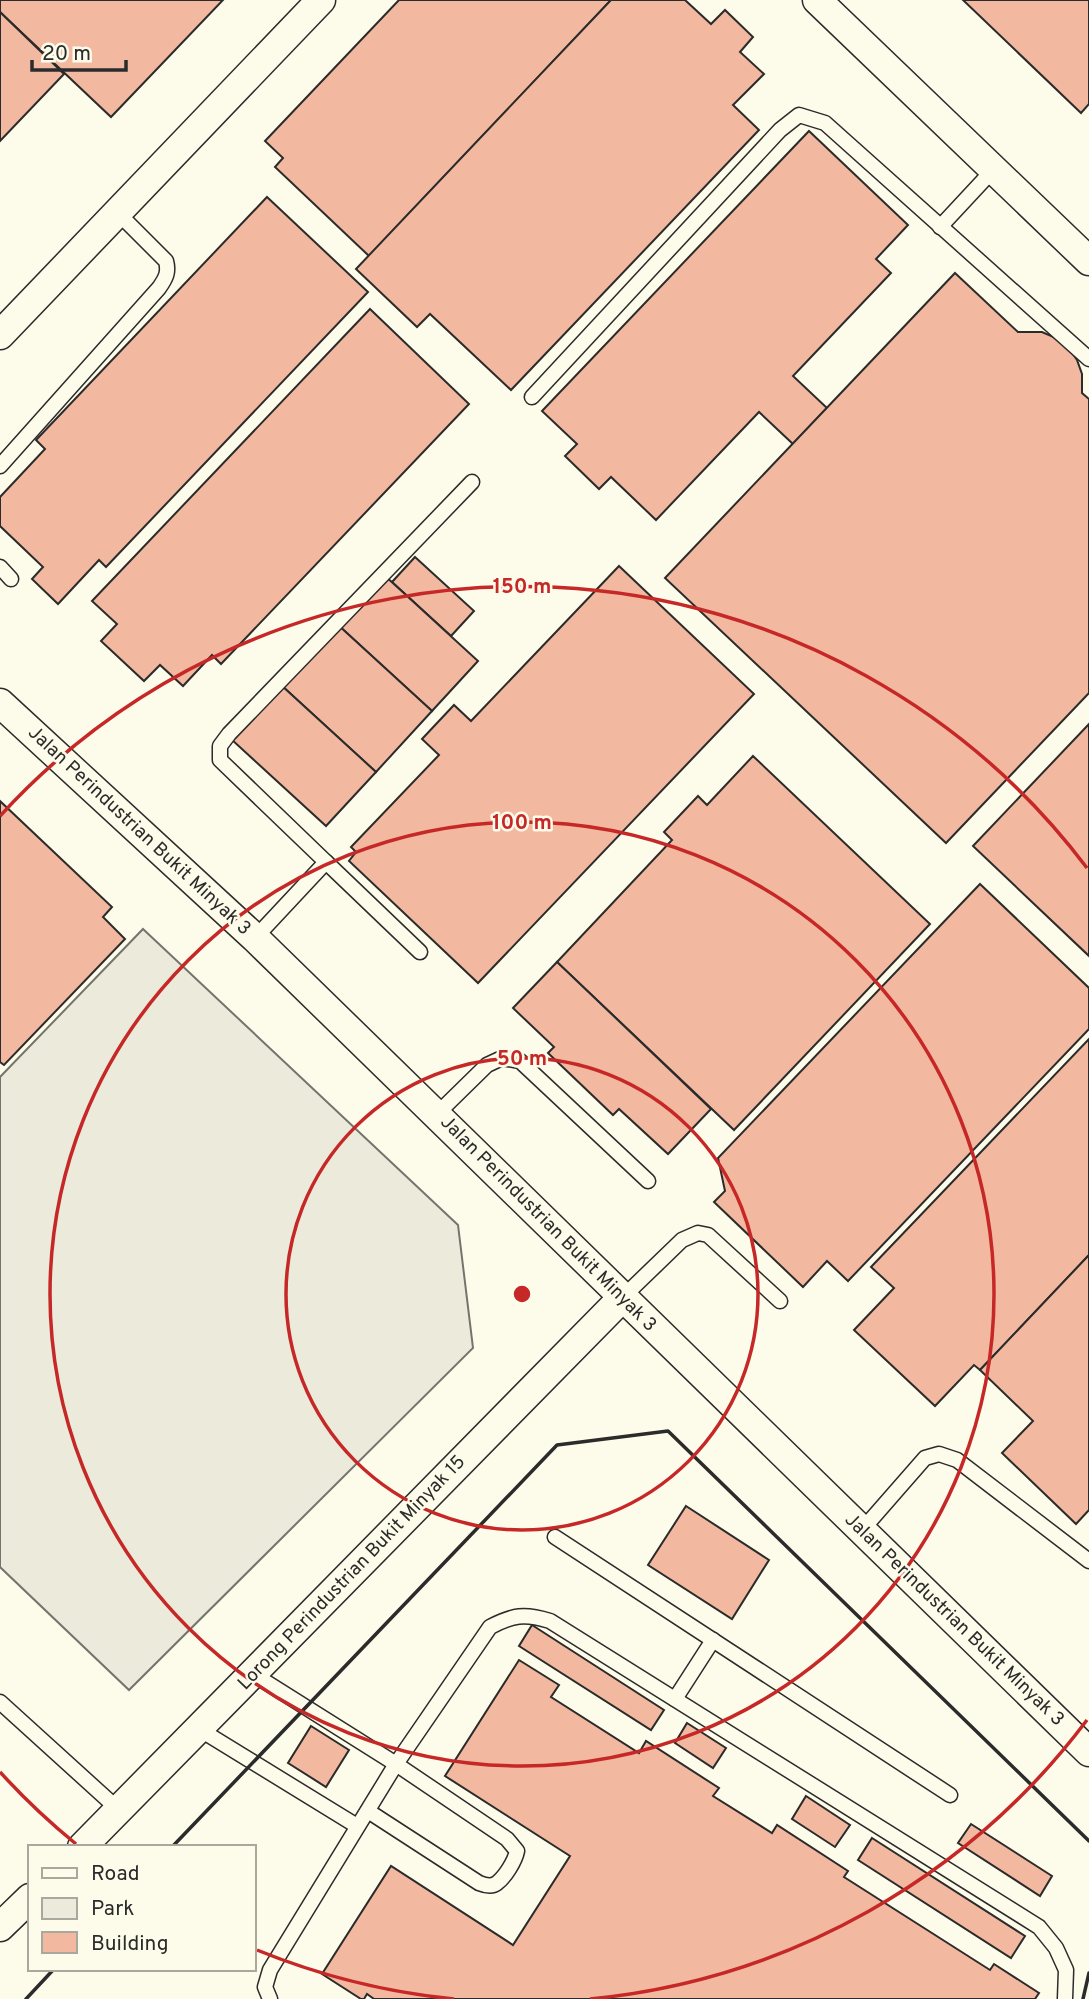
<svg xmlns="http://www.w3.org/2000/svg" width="1089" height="1999" font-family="Overpass,sans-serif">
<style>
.green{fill:#ecebdb;stroke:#74746e;stroke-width:2}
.building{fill:#f2b8a0;stroke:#2b2b2b;stroke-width:2}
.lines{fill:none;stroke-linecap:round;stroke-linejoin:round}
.service-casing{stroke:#2b2b2b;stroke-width:17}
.minor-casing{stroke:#2b2b2b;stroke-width:31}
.service{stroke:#fdfbea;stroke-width:14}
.minor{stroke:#fdfbea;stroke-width:28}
.wall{stroke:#2b2b2b;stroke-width:3.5}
.ring{fill:none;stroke:#c62828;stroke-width:3.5}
.labels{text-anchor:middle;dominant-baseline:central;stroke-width:5;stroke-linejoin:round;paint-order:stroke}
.street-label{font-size:19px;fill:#2b2b2b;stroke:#fdfbea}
.centre{fill:#c62828;stroke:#fdfbea;stroke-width:3.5}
.ring-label{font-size:21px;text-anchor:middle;font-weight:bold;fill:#c62828;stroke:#fdfbea;stroke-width:5;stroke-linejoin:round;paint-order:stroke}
</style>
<rect width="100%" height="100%" fill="#fdfbea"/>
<polygon class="green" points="143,929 458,1225 473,1348 129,1690 0,1567 0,1077"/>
<g class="building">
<polygon points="0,0 223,0 111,117 0,12"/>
<polygon points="399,0 611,0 369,256 275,167 283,158 265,141"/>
<polygon points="611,0 685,0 711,24 725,10 753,37 740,52 764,74 733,105 759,130 511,390 430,314 417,327 356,269"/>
<polygon points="963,0 1089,0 1089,104 1081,113"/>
<polygon points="0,12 64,74 0,141"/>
<polygon points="809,131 908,225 876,259 891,273 793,376 827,408 793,444 759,412 656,520 611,477 599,489 565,456 577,444 542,411"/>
<polygon points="267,197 368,292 106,567 99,560 58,604 32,579 43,567 0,526 0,497 45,449 36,440"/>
<polygon points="955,273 1018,332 1042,332 1056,338 1068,347 1077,360 1082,374 1082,393 1089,399 1089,693 946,843 665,578"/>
<polygon points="370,309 469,404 221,664 212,655 183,686 160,665 144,681 101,641 117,624 92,601"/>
<polygon points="415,557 474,611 451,636 392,582"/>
<polygon points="619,566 754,694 478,983 349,861 356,852 351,847 439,755 422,739 454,705 471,721"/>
<polygon points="383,574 478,661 432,711 337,624"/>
<polygon points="337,624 432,711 376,772 281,685"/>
<polygon points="281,685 376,772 326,826 231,739"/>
<polygon points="1089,724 1089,956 973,846"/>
<polygon points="753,756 930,924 734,1130 557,962 672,840 664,832 698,796 707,805"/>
<polygon points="0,801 112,907 103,917 125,939 4,1065 0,1062"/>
<polygon points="980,884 1089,988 1089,1029 848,1281 827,1261 803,1287 714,1202 725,1191 718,1158"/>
<polygon points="557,962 711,1109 668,1154 619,1109 613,1115 548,1053 554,1047 513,1008"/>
<polygon points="1089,1039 1089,1255 980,1370 974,1365 935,1406 854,1330 894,1288 871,1267"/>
<polygon points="1089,1255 1089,1510 1076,1524 1002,1453 1033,1421 980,1370"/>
<polygon points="686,1506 769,1560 732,1619 648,1565"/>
<polygon points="532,1625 664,1710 651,1730 519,1646"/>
<polygon points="519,1660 559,1685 551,1697 639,1753 646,1741 719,1788 713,1796 772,1833 777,1825 848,1871 844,1877 990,1970 994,1964 1039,1993 1035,1999 374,1999 367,1994 364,1999 361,1999 322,1974 391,1866 513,1945 570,1856 445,1776"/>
<polygon points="687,1723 726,1748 713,1768 675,1743"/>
<polygon points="311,1726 349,1750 326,1787 288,1763"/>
<polygon points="806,1796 850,1825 835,1847 792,1819"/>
<polygon points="971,1824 1052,1876 1040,1896 958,1843"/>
<polygon points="872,1838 1025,1936 1011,1958 858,1860"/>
</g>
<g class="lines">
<defs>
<g id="service">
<polyline points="940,227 994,169"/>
<polyline points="532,397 780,130 799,115 825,123 1089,359"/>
<path d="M0 466 159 288C166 278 169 272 166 261L117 212"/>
<polyline points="0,567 11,579"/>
<polyline points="326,862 420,952"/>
<polyline points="255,938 326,862 220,760 220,746 229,734 472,482"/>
<polyline points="437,1114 487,1065 502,1058 520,1061 648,1181"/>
<polyline points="622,1298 682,1240 698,1233 708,1235 780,1301"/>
<polyline points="862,1530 925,1458 939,1454 957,1460 1089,1561"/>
<polyline points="555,1537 950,1795"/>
<path d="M253 1674 396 1764 507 1839 517 1851C515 1861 505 1877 497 1883 492 1887 484 1885 479 1883L368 1811"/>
<polyline points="675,1699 713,1640"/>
<polyline points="0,1702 119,1810"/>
<polyline points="199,1729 357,1826"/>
<path d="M270 1999 265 1987 270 1970 396 1764 490 1627C513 1615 524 1613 550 1621L1039 1927 1056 1948 1066 1970 1065 1999"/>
</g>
<g id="minor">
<polyline points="817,0 1089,261"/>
<polyline points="0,335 321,0"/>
<polyline points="0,703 255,938 1089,1752"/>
<polyline points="82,1847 622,1298"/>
<polyline points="0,1927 30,1898"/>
</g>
</defs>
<use href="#service" class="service-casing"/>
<use href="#minor" class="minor-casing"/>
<use href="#service" class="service"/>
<use href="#minor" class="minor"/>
<g class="wall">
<polyline points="172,1847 557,1445 668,1431 1089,1841"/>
<polyline points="26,1999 54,1969"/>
<polyline points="1083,1999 1089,1973"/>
</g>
</g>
<g class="ring">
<circle cx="522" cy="1294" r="236"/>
<circle cx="522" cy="1294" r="472"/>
<path d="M1087 1720A708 708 0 0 1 590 1999M454 1999A708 708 0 0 1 257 1950M76 1844A708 708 0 0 1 0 1772M0 816A708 708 0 0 1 1087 868"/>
</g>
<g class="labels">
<g class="street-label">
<text transform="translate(139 831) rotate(43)">Jalan Perindustrian Bukit Minyak 3</text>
<text transform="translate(548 1224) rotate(45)">Jalan Perindustrian Bukit Minyak 3</text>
<text transform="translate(352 1573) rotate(-46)">Lorong Perindustrian Bukit Minyak 15</text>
<text transform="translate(954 1620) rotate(44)">Jalan Perindustrian Bukit Minyak 3</text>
</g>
</g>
<circle cx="522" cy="1294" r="10" class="centre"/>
<g class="ring-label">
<text x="522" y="593">150 m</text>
<text x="522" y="829">100 m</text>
<text x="522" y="1065">50 m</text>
</g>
<rect x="28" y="1845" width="228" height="126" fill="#fdfbea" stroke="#a9a89e" stroke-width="2"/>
<rect x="42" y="1868" width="35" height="10" fill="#fdfbea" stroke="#a9a89e" stroke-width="2"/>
<text x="91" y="1880" font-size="21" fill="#2b2b2b">Road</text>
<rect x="42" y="1898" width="35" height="21" fill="#ecebdb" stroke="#a9a89e" stroke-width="2"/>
<text x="91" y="1915" font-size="21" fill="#2b2b2b">Park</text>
<rect x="42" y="1932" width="35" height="21" fill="#f2b8a0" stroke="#a9a89e" stroke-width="2"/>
<text x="91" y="1950" font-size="21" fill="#2b2b2b">Building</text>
<path d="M32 60v10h94v-10" fill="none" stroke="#2b2b2b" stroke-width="3.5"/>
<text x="42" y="60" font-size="21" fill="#2b2b2b" stroke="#fdfbea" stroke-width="5" paint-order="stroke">20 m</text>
</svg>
